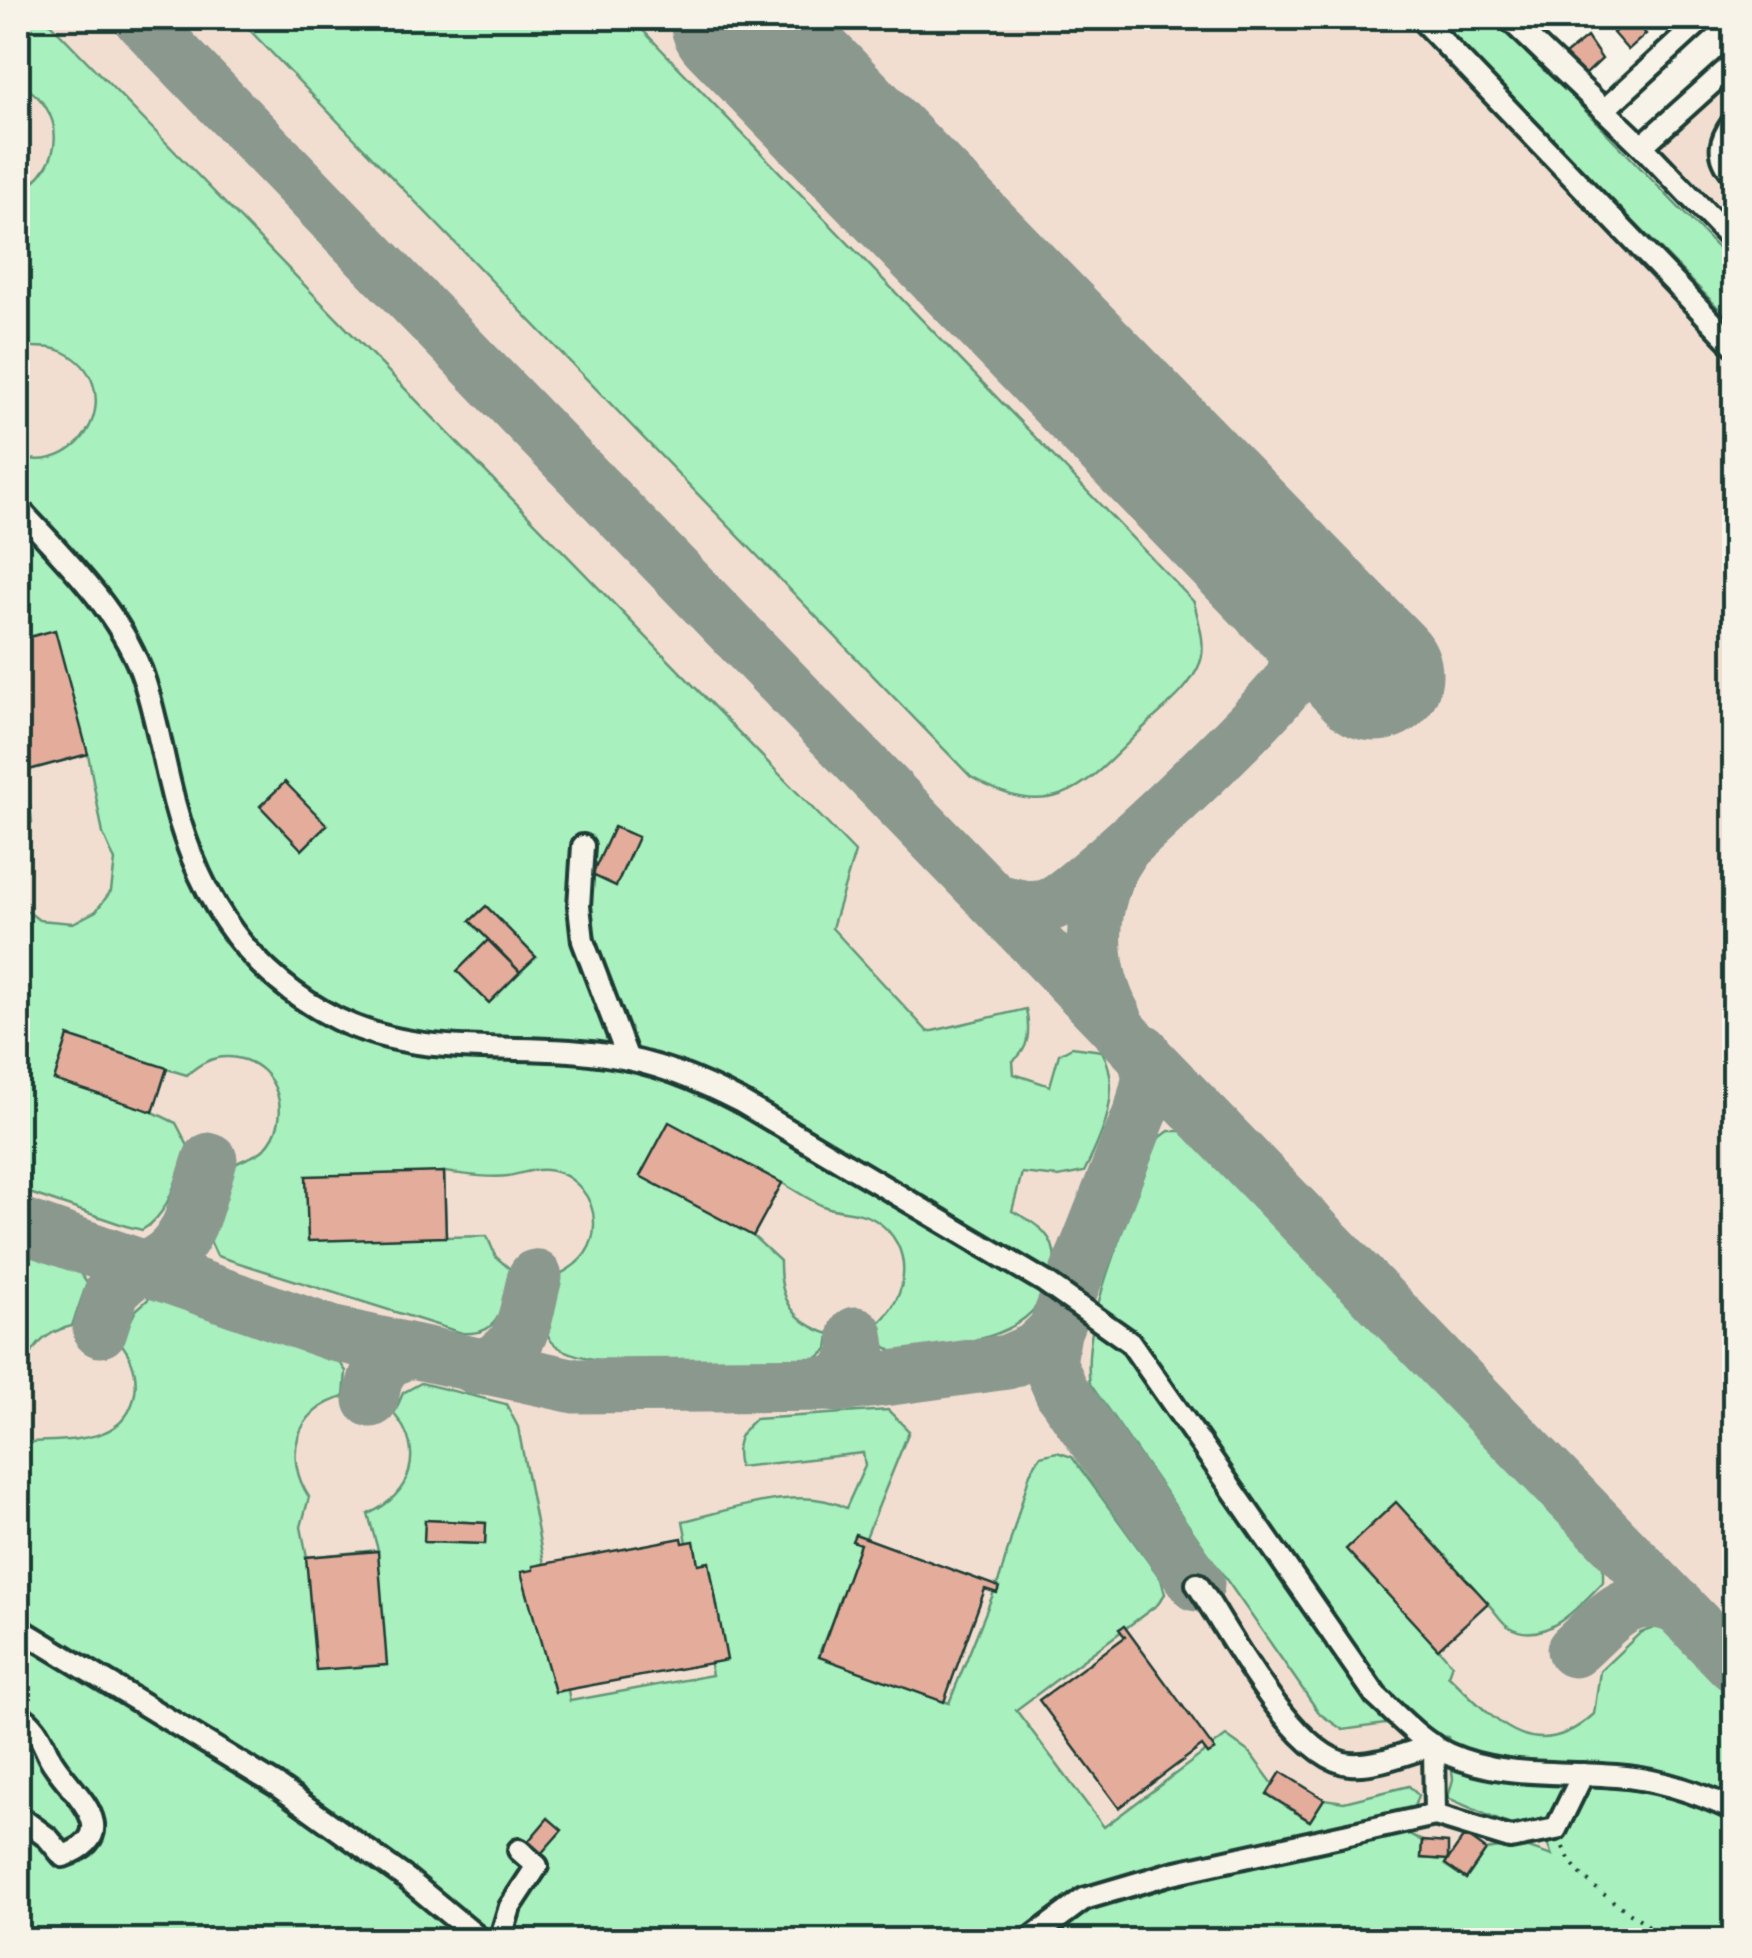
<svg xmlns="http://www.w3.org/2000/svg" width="1752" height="1958" font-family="'Playpen Sans',sans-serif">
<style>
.built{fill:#f1ded1}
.green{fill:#a8f0be;stroke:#649679;stroke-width:2.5;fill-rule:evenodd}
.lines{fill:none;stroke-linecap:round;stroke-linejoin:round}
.taxiway{stroke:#8b988e;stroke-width:55}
.runway{stroke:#8b988e;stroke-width:135}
.building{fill:#e4ac9b;stroke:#1f3d34;stroke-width:2.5}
.minor-casing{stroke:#1f3d34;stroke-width:28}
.path{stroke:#1f3d34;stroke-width:4;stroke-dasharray:2.5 8;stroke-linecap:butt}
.minor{stroke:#f7f3e8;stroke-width:20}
</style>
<rect width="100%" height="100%" fill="#f7f3e8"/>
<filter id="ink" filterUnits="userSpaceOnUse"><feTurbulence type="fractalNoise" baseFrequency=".01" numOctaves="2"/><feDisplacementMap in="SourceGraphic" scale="20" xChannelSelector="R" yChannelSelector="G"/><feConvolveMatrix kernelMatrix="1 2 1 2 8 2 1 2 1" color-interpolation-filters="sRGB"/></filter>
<g filter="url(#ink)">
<g class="built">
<polygon points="18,18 1469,18 1734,294 1734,1940 18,1940"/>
<polygon points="1734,63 1734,242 1642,146"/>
</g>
<g class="green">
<path d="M18 18H45L855 852 832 928 928 1032 1026 1009C1030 1030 1030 1049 1013 1061L1014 1074 1050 1086 1059 1054 1072 1047 1102 1051C1123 1089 1103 1135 1084 1172L1058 1177 1022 1173 1012 1211C1036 1223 1059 1236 1054 1267 1040 1344 959 1342 896 1354L883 1345 876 1325C910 1298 915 1245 875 1220 859 1210 840 1213 823 1206 809 1200 795 1190 782 1183L753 1236 780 1261C779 1298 793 1323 830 1334L828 1349 819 1357 797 1362C756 1363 561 1378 548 1335 544 1320 556 1291 560 1274 580 1264 594 1248 594 1225 595 1198 574 1173 547 1170 533 1168 521 1174 508 1176 488 1179 464 1174 444 1172L446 1237 487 1236 496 1257 510 1269C501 1303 505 1336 462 1333L217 1256 207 1234C214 1213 219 1186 231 1168 238 1159 255 1158 264 1149 294 1119 279 1065 237 1058 217 1054 201 1062 187 1075L167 1069 153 1112 176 1123 188 1146C177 1174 171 1214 142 1230L126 1226 18 1189V904L39 920 73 923 96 911 111 891 115 861 103 834 88 754 26 771 32 822 18 835V457C88 477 127 383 64 352 49 345 33 348 18 346V192C67 167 67 107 18 83Z"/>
<path d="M238 18H631L1194 602C1198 620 1207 645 1200 663 1190 689 1164 708 1144 727 1086 785 1055 826 971 777Z"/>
<polygon points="1434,18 1496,18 1734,265 1734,324"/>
<path d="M1169 1131H1181L1194 1140 1592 1549 1603 1567V1582C1582 1604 1544 1648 1509 1627 1501 1622 1494 1609 1487 1603L1438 1648 1452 1664 1448 1675C1494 1719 1533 1769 1594 1714L1600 1671 1640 1633 1656 1627 1672 1633 1734 1698V1940H18V1443C59 1438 126 1449 135 1393 138 1373 132 1357 120 1342L136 1310 153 1295 337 1359 346 1371 344 1397C295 1409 283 1457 309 1497L301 1527 307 1557 378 1550 368 1514C411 1496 426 1451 394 1414L403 1393 421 1383 506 1404 518 1427 570 1701 712 1675 683 1521C731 1510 801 1484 846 1508L865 1466 863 1453 739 1467C734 1445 738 1434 755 1419L888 1410 909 1431 820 1651 949 1703 1000 1577 1030 1473 1040 1456 1057 1452 1072 1457 1161 1579 1165 1594 1158 1604 1016 1710 1104 1827 1226 1736 1250 1753 1273 1784 1267 1794 1309 1821 1324 1799 1344 1802 1409 1786 1418 1795 1414 1807 1381 1819 1422 1841 1421 1858 1448 1860 1445 1865 1466 1879 1486 1850 1520 1845 1552 1856 1546 1841 1448 1798 1453 1779 1448 1737 1385 1724 1343 1730 1320 1714 1090 1384C1079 1320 1135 1203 1158 1139ZM426 1520 485 1523V1544L424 1541Z"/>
<path d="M18 1247 75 1266 87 1283 72 1326C43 1332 29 1350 22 1378L18 1379Z"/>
</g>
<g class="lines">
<g class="taxiway">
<polyline points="140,18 1734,1665"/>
<path d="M994 900C1015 906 1032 912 1053 903 1083 890 1278 705 1292 677 1305 650 1302 624 1298 594"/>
<path d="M1115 1018C1087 967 1087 901 1120 853"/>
<polyline points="1143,1051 1150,1077 1142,1109 1054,1332 1049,1363 1062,1392 1197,1584"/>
<polyline points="18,1224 334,1334 575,1386 847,1384 1007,1362 1035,1350 1054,1332"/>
<path d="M144 1268C191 1254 196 1202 210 1160"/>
<polyline points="100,1330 113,1289 139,1266"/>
<path d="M477 1368C526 1353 523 1321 535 1277"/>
<polyline points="837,1385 859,1355 856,1334"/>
<path d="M371 1400C375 1373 380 1360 408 1352"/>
<path d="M1574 1650C1611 1617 1625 1590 1678 1606"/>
</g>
<polyline class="runway" points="737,18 1375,674"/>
</g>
<g class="building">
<polygon points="1631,18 1646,34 1628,50 1613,33"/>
<polygon points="1587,37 1602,59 1584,76 1565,55"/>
<polygon points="55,630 88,754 25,771 18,742 18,640"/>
<polygon points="285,782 327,825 302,850 260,806"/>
<polygon points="614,827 638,837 616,886 592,875"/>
<polygon points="486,906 536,957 520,972 470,921"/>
<polygon points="488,940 520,972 489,1003 457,971"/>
<polygon points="68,1036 167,1068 153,1112 54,1080"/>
<polygon points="669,1122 782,1183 753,1236 640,1176"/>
<polygon points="444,1172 446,1237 308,1241 306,1176"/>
<polygon points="1396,1502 1488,1603 1438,1649 1346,1549"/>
<polygon points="425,1520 486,1523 485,1544 424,1542"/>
<polygon points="855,1534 999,1587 997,1593 985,1589 944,1702 819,1657 860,1544 852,1541"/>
<polygon points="682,1538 683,1543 694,1541 698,1564 709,1562 727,1660 555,1692 521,1572 533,1570 533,1566"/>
<polygon points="378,1551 387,1665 316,1670 306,1557"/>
<polygon points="1124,1626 1215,1750 1208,1754 1202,1746 1119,1808 1039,1700 1125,1637 1119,1629"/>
<polygon points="1281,1772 1324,1799 1310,1821 1267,1794"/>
<polygon points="548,1818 562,1830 539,1856 526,1844"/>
<polygon points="1465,1835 1486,1850 1466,1879 1445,1864"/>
<polygon points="1422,1841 1448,1843 1448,1860 1421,1858"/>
</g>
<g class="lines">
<defs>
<g id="minor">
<polyline points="1420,18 1734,345"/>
<polyline points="1508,18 1642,146"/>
<polyline points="1734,63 1642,146 1734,242"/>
<polyline points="1604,110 1704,18"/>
<path d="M1734 121C1719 141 1716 154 1734 175"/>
<path d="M18 508C63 557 116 607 141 671 154 706 160 744 169 781 192 884 239 970 337 1019 422 1061 515 1041 606 1055 655 1062 697 1079 741 1102L1045 1282 1130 1342 1376 1696C1398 1716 1420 1741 1448 1754 1501 1778 1560 1771 1616 1776 1658 1779 1697 1792 1734 1810"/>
<polyline points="583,846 579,906 583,941 628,1059"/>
<polyline points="18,1628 276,1785 407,1879 481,1940"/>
<path d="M18 1714C37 1725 41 1740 50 1758 67 1790 130 1832 63 1856L48 1838 18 1816"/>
<polyline points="1435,1815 1510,1838 1556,1829 1583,1774"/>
<polyline points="500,1940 510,1907 537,1866 519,1850"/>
<path d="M1029 1940 1084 1899 1172 1873 1435 1815 1434 1745C1408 1752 1378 1766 1350 1764 1295 1760 1227 1628 1197 1584"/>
</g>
</defs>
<use href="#minor" class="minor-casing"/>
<path class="path" d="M1563 1847C1581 1890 1634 1910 1666 1940"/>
<use href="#minor" class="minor"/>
</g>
</g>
<rect width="1752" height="1958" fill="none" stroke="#f7f3e8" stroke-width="60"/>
<rect x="30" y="30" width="1692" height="1898" fill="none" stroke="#1f3d34" stroke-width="4" filter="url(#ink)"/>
</svg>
